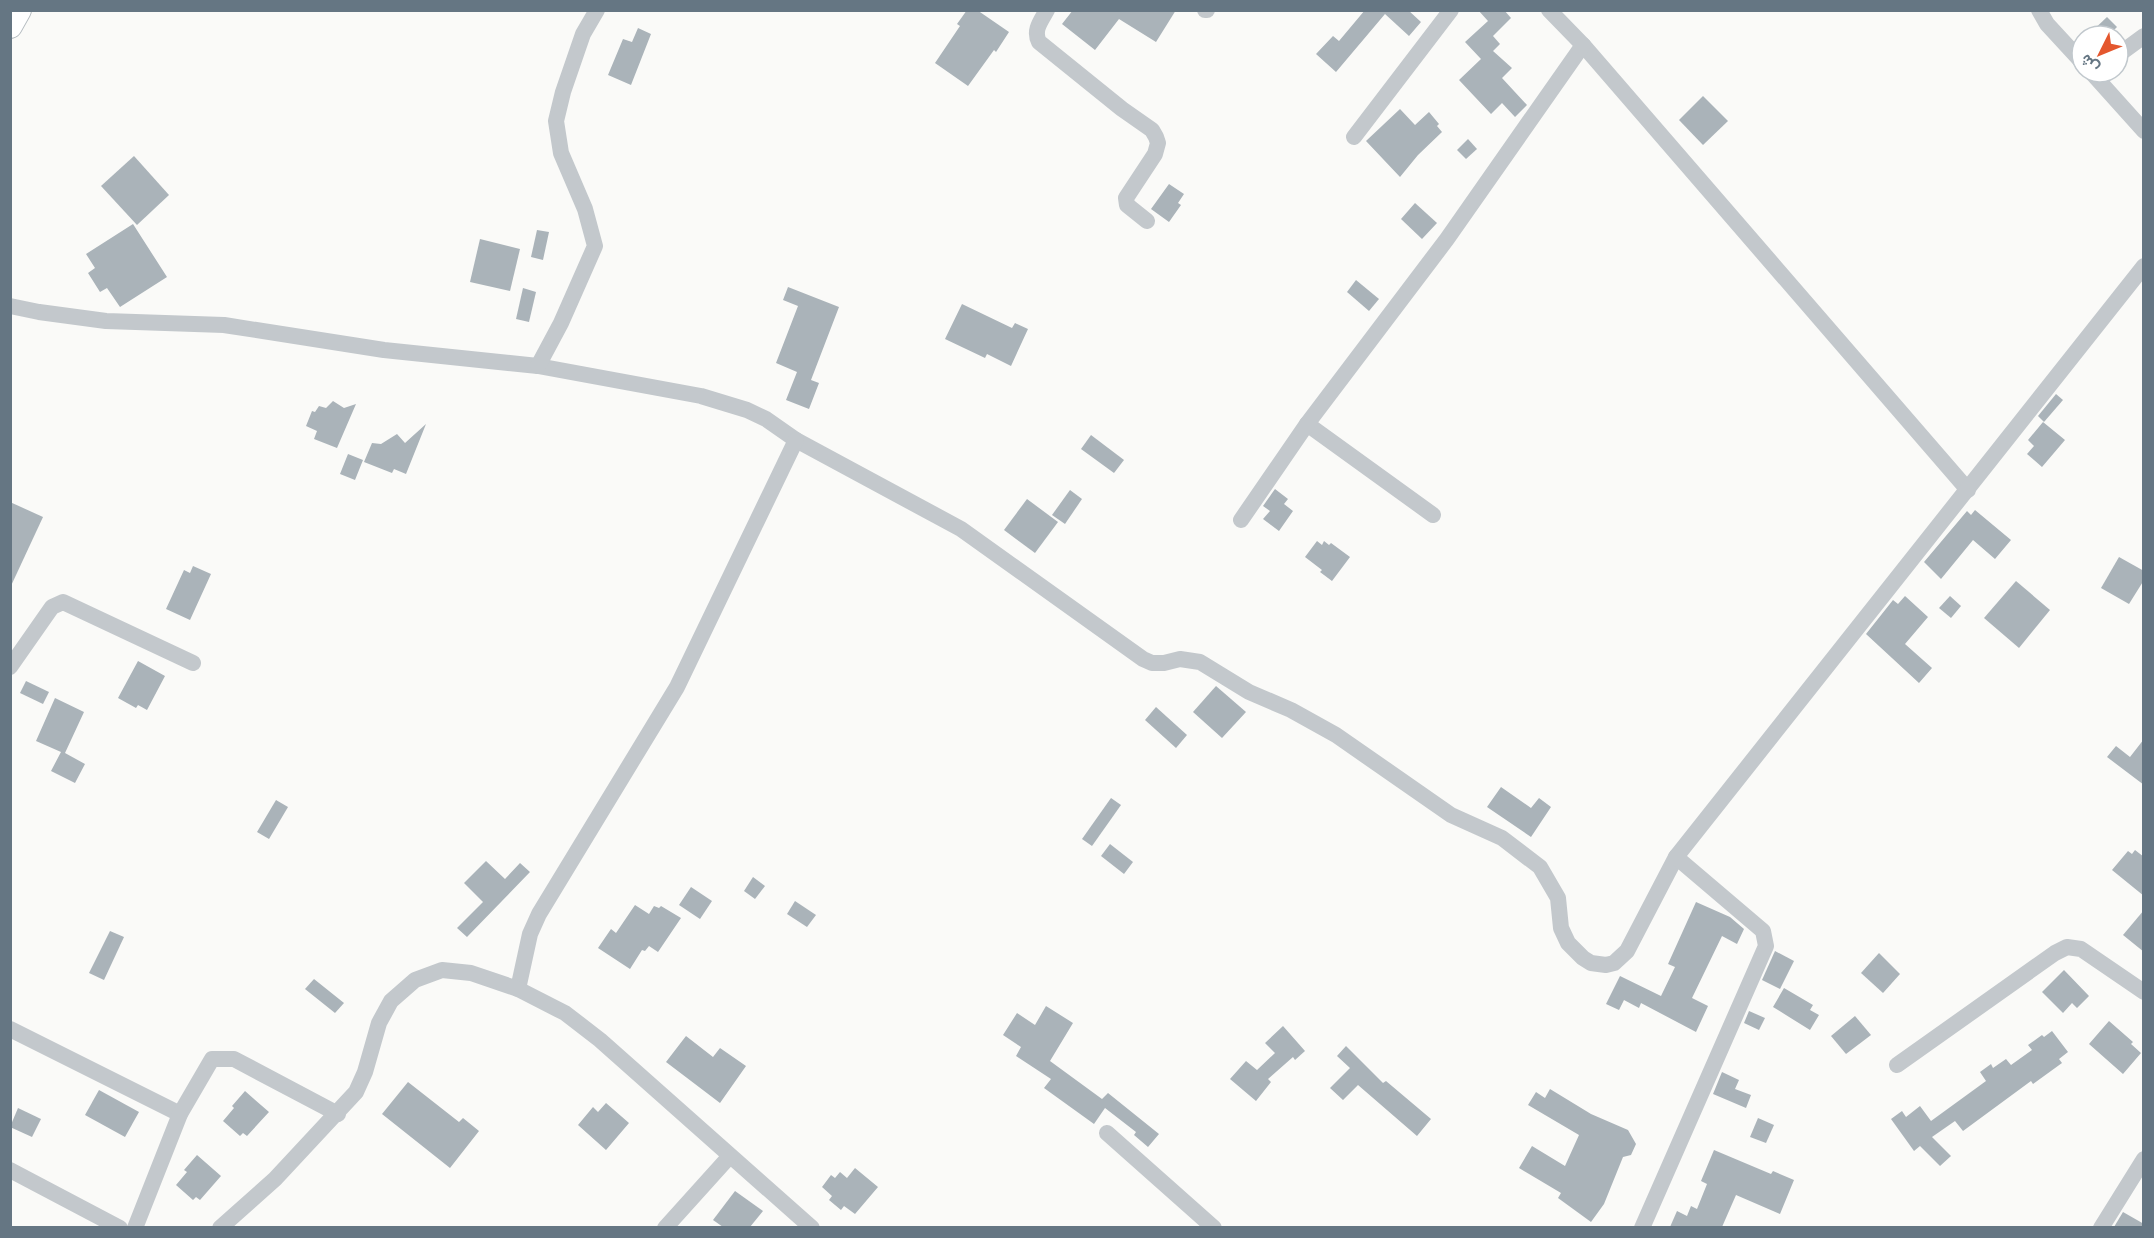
<svg xmlns="http://www.w3.org/2000/svg" width="2154" height="1238" font-family="'PT Sans',Vazirmatn,sans-serif">
<style>
.building{fill:#aab3b9}
.lines{fill:none;stroke-linecap:round;stroke-linejoin:round}
.secondary-casing{stroke:#b3babf;stroke-width:26}
.street{stroke:#c3c8cc;stroke-width:16}
.secondary{stroke:#fff;stroke-width:24}
</style>
<rect width="100%" height="100%" fill="#fafaf8"/>
<g class="building">
<polygon points="967,10 977,10 1009,32 996,52 994,50 968,86 935,63 960,26 957,24"/>
<polygon points="1073,10 1176,10 1156,42 1119,19 1095,50 1062,24"/>
<polygon points="1365,10 1408,10 1421,22 1409,36 1385,14 1336,72 1316,54 1333,36 1339,41"/>
<polygon points="1478,10 1504,10 1511,18 1493,36 1500,44 1493,51 1512,68 1502,78 1527,105 1515,117 1502,103 1491,114 1459,80 1481,59 1465,42 1488,21"/>
<polygon points="2107,17 2117,27 2108,36 2087,36"/>
<polygon points="638,28 651,34 631,85 608,75 623,39 632,42"/>
<polygon points="1703,96 1728,121 1703,145 1679,120"/>
<polygon points="1400,109 1415,125 1429,112 1439,124 1437,126 1442,132 1418,155 1400,177 1366,141"/>
<polygon points="1468,139 1477,149 1466,159 1457,150"/>
<polygon points="134,156 169,195 137,225 101,186"/>
<polygon points="1169,184 1184,194 1178,203 1181,205 1169,222 1151,209"/>
<polygon points="1415,203 1437,223 1422,239 1401,219"/>
<polygon points="133,224 167,277 120,307 107,288 100,292 88,273 95,268 86,254"/>
<polygon points="537,230 549,232 543,260 531,257"/>
<polygon points="480,239 520,249 510,291 470,282"/>
<polygon points="1356,280 1379,299 1369,311 1347,292"/>
<polygon points="788,287 839,307 811,380 819,383 809,409 786,400 797,372 776,363 798,306 783,300"/>
<polygon points="523,288 536,292 529,322 516,319"/>
<polygon points="962,304 1012,328 1015,323 1028,329 1011,366 987,354 985,358 945,339"/>
<polygon points="2056,394 2063,400 2044,422 2038,416"/>
<polygon points="333,401 344,408 356,404 337,448 314,439 317,431 306,426 312,411 315,412 319,406 326,408"/>
<polygon points="2043,422 2065,440 2042,467 2027,454 2034,446 2028,440"/>
<polygon points="426,424 406,474 394,469 392,473 364,462 372,443 381,444 397,434 405,443"/>
<polygon points="1091,435 1124,460 1114,473 1081,449"/>
<polygon points="348,454 363,460 355,480 340,474"/>
<polygon points="1275,489 1288,499 1284,504 1293,511 1279,531 1263,519 1270,511 1263,506"/>
<polygon points="1070,490 1082,499 1065,524 1052,515"/>
<polygon points="1027,499 1058,522 1035,553 1004,530"/>
<polygon points="10,502 43,517 10,588"/>
<polygon points="1975,510 2011,540 1995,559 1973,540 1941,579 1924,562 1967,511 1971,515"/>
<polygon points="1317,541 1322,545 1324,541 1329,545 1331,543 1350,557 1332,581 1320,572 1322,570 1305,557"/>
<polygon points="2119,557 2144,571 2144,580 2129,604 2101,588"/>
<polygon points="193,566 211,574 190,620 166,609 184,570 190,573"/>
<polygon points="2016,581 2050,610 2019,648 1984,618"/>
<polygon points="1905,596 1928,617 1905,644 1932,668 1919,683 1866,634 1893,600 1898,604"/>
<polygon points="1950,596 1961,606 1951,618 1939,608"/>
<polygon points="138,661 165,676 147,710 138,705 136,708 118,698"/>
<polygon points="26,681 49,692 43,704 20,693"/>
<polygon points="1216,686 1246,712 1222,738 1193,712"/>
<polygon points="55,698 84,712 65,753 85,764 75,783 51,771 61,752 36,741"/>
<polygon points="1156,707 1187,735 1176,748 1145,720"/>
<polygon points="2144,739 2144,785 2107,757 2116,746 2130,757"/>
<polygon points="1501,787 1531,808 1539,798 1551,807 1531,837 1487,807"/>
<polygon points="1111,798 1121,805 1092,846 1082,839"/>
<polygon points="276,800 288,807 269,839 257,832"/>
<polygon points="1110,844 1133,862 1124,874 1101,856"/>
<polygon points="2135,850 2144,857 2144,896 2112,870 2128,851 2132,854"/>
<polygon points="486,861 505,879 520,863 530,872 467,937 457,928 483,902 464,883"/>
<polygon points="753,877 765,886 755,899 744,891"/>
<polygon points="691,887 712,901 700,919 679,905"/>
<polygon points="795,901 816,915 807,927 787,914"/>
<polygon points="1696,902 1730,917 1744,929 1737,944 1722,936 1692,998 1708,1006 1696,1032 1641,1003 1639,1008 1624,1000 1619,1010 1606,1004 1620,976 1661,996 1675,967 1668,964"/>
<polygon points="635,905 649,914 654,906 659,908 661,906 681,918 658,952 649,946 645,951 642,950 630,969 598,948 611,929 616,933"/>
<polygon points="2144,910 2144,952 2123,935"/>
<polygon points="110,931 124,937 104,980 89,973"/>
<polygon points="1775,951 1794,961 1780,989 1762,980"/>
<polygon points="1879,953 1900,974 1883,993 1861,973"/>
<polygon points="2064,970 2089,996 2077,1008 2072,1003 2063,1013 2042,992"/>
<polygon points="314,979 344,1003 335,1013 305,989"/>
<polygon points="1784,988 1813,1005 1810,1010 1819,1015 1810,1030 1773,1007"/>
<polygon points="1046,1006 1073,1023 1050,1061 1102,1099 1108,1093 1159,1134 1148,1147 1134,1135 1136,1132 1105,1108 1094,1124 1044,1088 1051,1079 1016,1056 1021,1047 1003,1035 1017,1013 1035,1025"/>
<polygon points="1749,1011 1765,1018 1759,1030 1744,1023"/>
<polygon points="1855,1016 1871,1035 1846,1054 1831,1036"/>
<polygon points="2109,1021 2133,1042 2131,1044 2141,1053 2123,1074 2089,1044"/>
<polygon points="1283,1026 1305,1051 1295,1060 1293,1057 1268,1079 1271,1082 1256,1101 1230,1079 1246,1061 1257,1070 1275,1053 1265,1043"/>
<polygon points="2052,1031 2068,1052 2059,1059 2062,1063 2033,1084 2031,1081 1963,1131 1955,1121 1932,1137 1951,1156 1940,1166 1920,1146 1914,1151 1891,1119 1902,1111 1906,1117 1920,1106 1931,1121 1986,1081 1980,1072 1991,1064 1993,1068 2006,1059 2011,1065 2032,1050 2028,1045 2042,1035 2044,1037"/>
<polygon points="686,1036 713,1057 720,1048 746,1066 720,1103 666,1062"/>
<polygon points="1346,1046 1383,1083 1386,1081 1431,1119 1417,1136 1358,1085 1343,1100 1330,1088 1350,1068 1337,1056"/>
<polygon points="1722,1072 1739,1080 1735,1089 1751,1095 1746,1108 1713,1094"/>
<polygon points="408,1082 459,1122 463,1118 479,1131 450,1168 382,1114"/>
<polygon points="1550,1089 1591,1114 1628,1130 1636,1144 1631,1155 1623,1157 1604,1204 1591,1222 1558,1198 1561,1193 1519,1168 1532,1146 1565,1166 1579,1135 1528,1105 1536,1092 1545,1098"/>
<polygon points="99,1090 139,1112 125,1137 85,1115"/>
<polygon points="245,1091 269,1112 247,1136 243,1133 240,1136 223,1121 234,1108 232,1106"/>
<polygon points="606,1103 629,1123 606,1150 578,1125 593,1107 598,1112"/>
<polygon points="18,1108 41,1119 32,1137 10,1127"/>
<polygon points="1758,1118 1774,1125 1766,1143 1750,1137"/>
<polygon points="1714,1150 1771,1174 1773,1171 1794,1180 1780,1214 1736,1195 1722,1227 1670,1227 1677,1211 1687,1216 1691,1206 1697,1209 1707,1184 1701,1181"/>
<polygon points="197,1155 221,1176 200,1200 196,1197 193,1200 176,1185 187,1172 184,1170"/>
<polygon points="855,1168 878,1187 855,1214 844,1206 841,1210 829,1200 832,1196 822,1187 831,1175 835,1178 840,1172 847,1178"/>
<polygon points="735,1191 763,1211 750,1227 723,1227 713,1220"/>
<polygon points="2123,1212 2144,1224 2144,1227 2114,1227"/>
</g>
<g class="lines">
<defs>
<polyline id="secondary" points="10,26 19,10"/>
</defs>
<use href="#secondary" class="secondary-casing"/>
<g class="street">
<path d="M1047 10C1041 21 1033 30 1039 42L1122 109 1152 130 1156 137 1158 143 1155 154 1126 198 1127 205 1147 221"/>
<polyline points="1205,10 1207,10"/>
<polyline points="1549,10 1583,45 1968,490"/>
<polyline points="2039,10 2047,24 2082,62"/>
<polyline points="2118,55 2144,36"/>
<polyline points="2091,72 2144,131"/>
<polyline points="1354,137 1451,10"/>
<polyline points="10,306 39,312 106,321 224,325 384,350 538,366 701,396 747,410 766,419 796,440 961,529 1143,659 1152,663 1164,663 1180,659 1200,662 1249,692 1291,710 1336,735 1451,815 1502,838 1540,867 1558,898 1561,928 1568,943 1583,958 1591,963 1606,965 1614,963 1627,951 1676,857"/>
<polyline points="538,366 561,323 595,246 585,209 561,153 556,121 563,92 583,34 597,10"/>
<polyline points="1307,424 1433,515"/>
<polyline points="1241,520 1307,424 1447,239 1583,45"/>
<polyline points="10,667 52,607 63,602 193,663"/>
<polyline points="518,989 530,934 539,914 677,687 796,440"/>
<polyline points="10,1029 180,1114"/>
<polyline points="1897,1065 2055,953 2067,947 2081,949 2144,992"/>
<polyline points="1107,1133 1214,1228"/>
<polyline points="10,1170 120,1228"/>
<polyline points="135,1228 180,1114 212,1059 234,1059 338,1114"/>
<polyline points="220,1228 275,1179 356,1092 365,1072 379,1023 391,1001 415,980 442,970 471,973 518,989 565,1013 600,1040 812,1228"/>
<polyline points="665,1228 729,1157"/>
<polyline points="1642,1228 1766,946 1763,931 1676,857 2144,266"/>
<polyline points="2101,1228 2144,1159"/>
</g>
<use href="#secondary" class="secondary"/>
</g>
<rect width="2154" height="1238" fill="none" stroke="#657683" stroke-width="24"/>
<g transform="translate(2100 54) rotate(227)"><circle r="28" fill="#ffffff" stroke="#c1c8cd" stroke-width="1.5"/>
<path d="M0-4.5L10 22L0 15L-10 22Z" fill="#e4572e"/>
<text y="-9" font-size="16" font-weight="bold" text-anchor="middle" fill="#657683">ش</text>
</g>
</svg>
